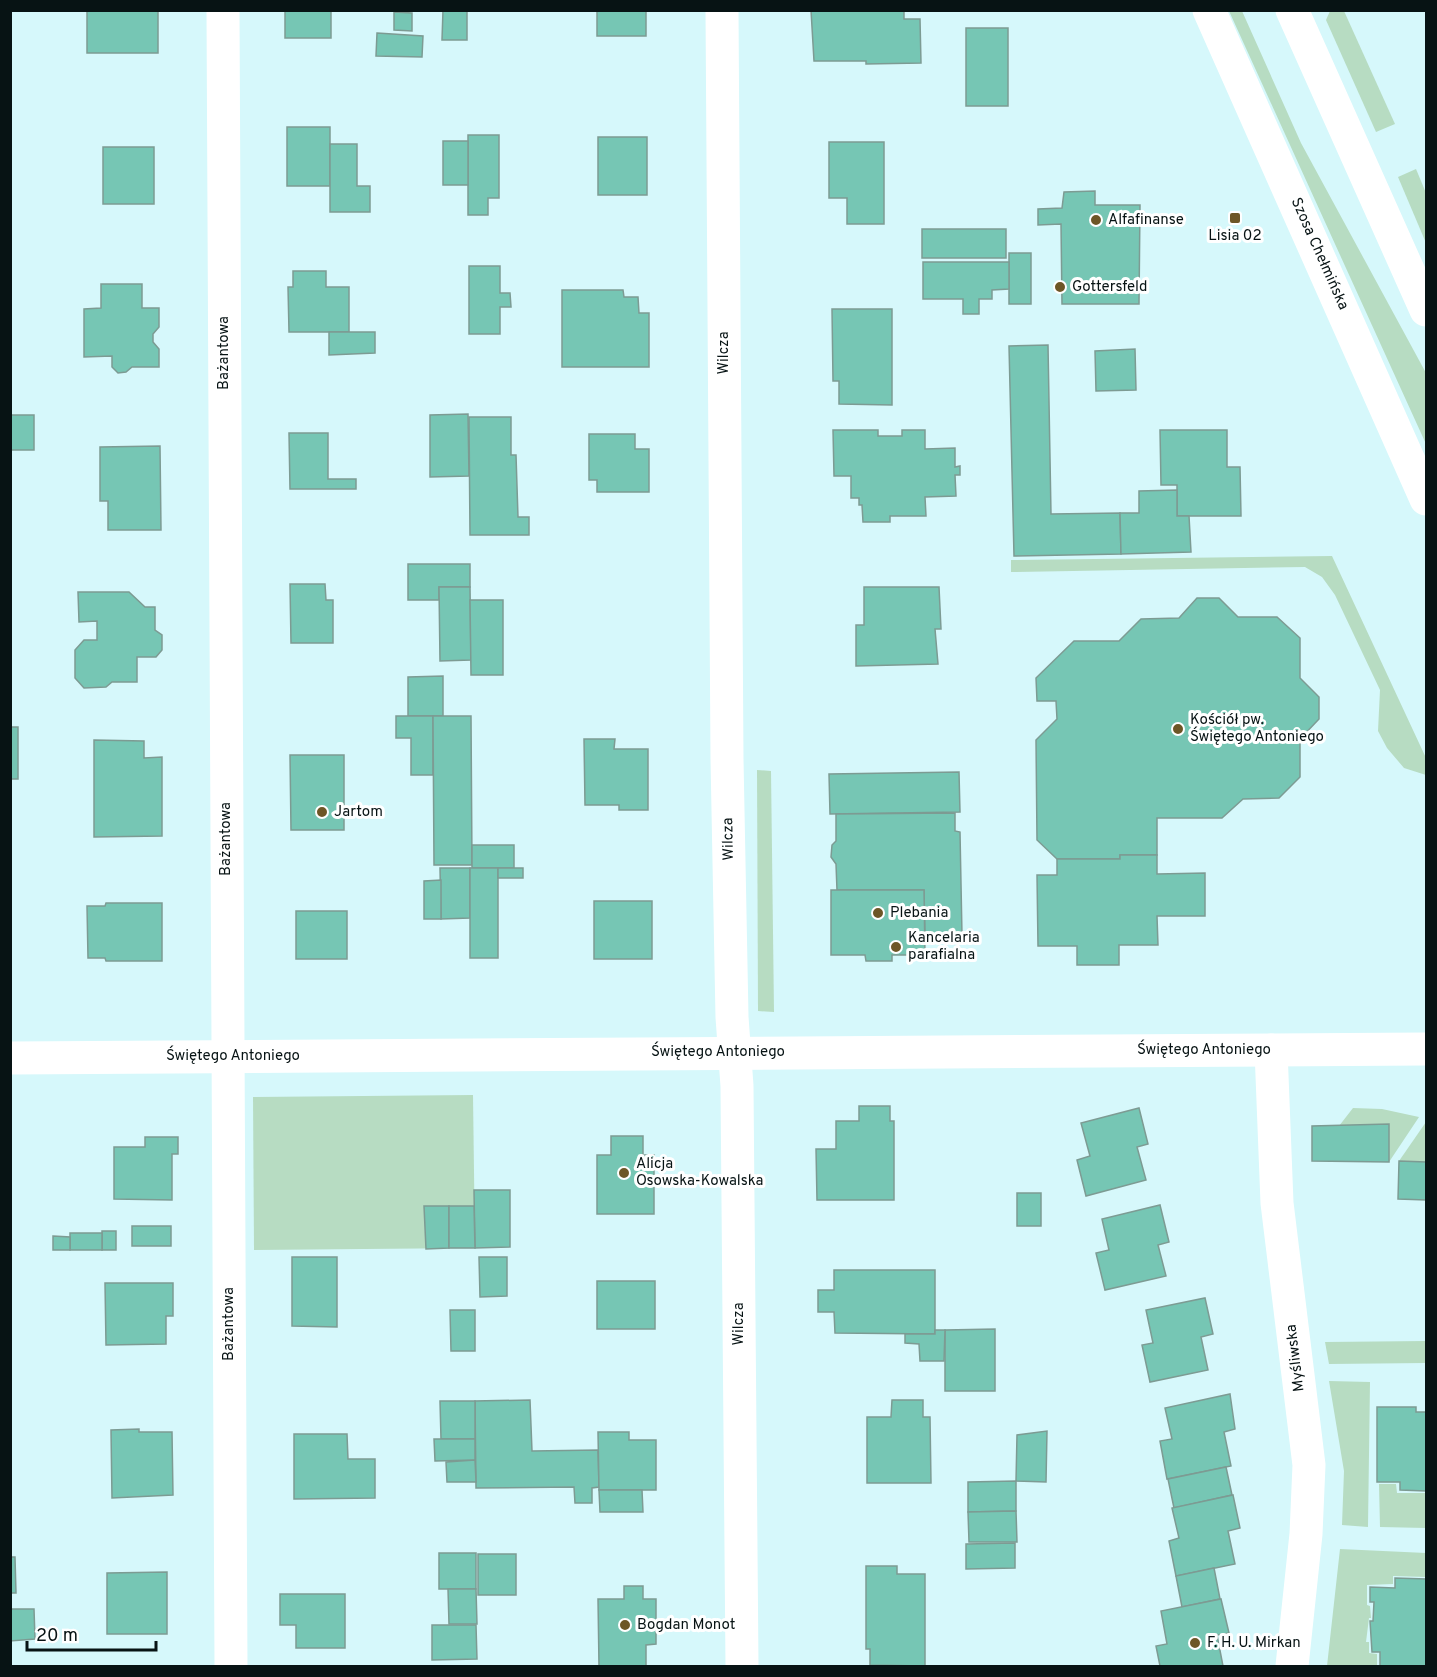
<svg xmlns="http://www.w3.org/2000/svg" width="1437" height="1677" font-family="Overpass,sans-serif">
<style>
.green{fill:#b7dcc2}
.building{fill:#76c6b4;stroke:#7d9b93;stroke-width:1.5}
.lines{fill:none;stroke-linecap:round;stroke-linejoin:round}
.street{stroke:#fff;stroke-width:33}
.secondary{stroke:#fff;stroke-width:33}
.poi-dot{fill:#6d5626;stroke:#fff;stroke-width:2}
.labels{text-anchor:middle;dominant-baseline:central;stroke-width:6;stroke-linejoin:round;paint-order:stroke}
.poi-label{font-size:15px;fill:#071314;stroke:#fff;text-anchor:start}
.street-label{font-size:15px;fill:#071314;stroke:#fff}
</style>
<rect width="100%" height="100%" fill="#d6f8fb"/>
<g class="green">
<polygon points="1229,11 1242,11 1301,143 1426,373 1426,444"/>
<polygon points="1330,11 1344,11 1395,124 1376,132 1326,20"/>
<polygon points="1416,169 1426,193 1426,243 1398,177"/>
<polygon points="1332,556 1426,758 1426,775 1404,768 1387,748 1378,731 1380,690 1335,595 1322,577 1305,567 1011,572 1011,560"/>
<polygon points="757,770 771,771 774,1012 758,1011"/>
<polygon points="473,1095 475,1248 254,1250 253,1097"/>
<polygon points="1353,1108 1382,1109 1419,1117 1389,1162 1389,1124 1339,1126"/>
<polygon points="1426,1122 1426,1162 1399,1161"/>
<polygon points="1426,1341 1426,1363 1329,1364 1325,1342"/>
<polygon points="1329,1381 1370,1382 1368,1527 1342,1525 1344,1471"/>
<polygon points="1379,1484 1396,1484 1397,1493 1426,1493 1426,1528 1380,1527"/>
<polygon points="1340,1549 1426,1553 1426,1577 1393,1576 1393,1584 1367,1585 1367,1605 1370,1606 1371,1618 1369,1618 1366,1642 1369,1642 1369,1653 1377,1654 1377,1665 1327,1666"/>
</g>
<g class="building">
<rect x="87" y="10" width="71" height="43"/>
<rect x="285" y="10" width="46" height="28"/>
<polygon points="443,10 467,10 467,40 442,40"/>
<rect x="597" y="10" width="49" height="26"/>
<polygon points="811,10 904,10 904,19 920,19 921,63 866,64 866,61 814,61"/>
<polygon points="394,12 412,13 412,31 394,30"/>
<rect x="966" y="28" width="42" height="78"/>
<polygon points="377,33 423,36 422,57 376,56"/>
<rect x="287" y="127" width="43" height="59"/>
<polygon points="468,135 499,135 499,198 488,198 488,215 468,215"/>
<rect x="598" y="137" width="49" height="58"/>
<rect x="443" y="141" width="25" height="44"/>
<polygon points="829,142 884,142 884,224 847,224 847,198 829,198"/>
<polygon points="330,144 357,144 357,186 370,186 370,212 330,212"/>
<rect x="103" y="147" width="51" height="57"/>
<polygon points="1095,191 1095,205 1140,205 1139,304 1062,304 1061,224 1038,225 1038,209 1062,208 1064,192"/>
<rect x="922" y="229" width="84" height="29"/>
<rect x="1009" y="253" width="22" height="51"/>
<polygon points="923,262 1009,262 1009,289 992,290 992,299 979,299 979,314 963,314 963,299 923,299"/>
<polygon points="469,266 500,266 500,293 510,293 511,307 500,307 500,334 469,334"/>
<polygon points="293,271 326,271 326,287 349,287 349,332 289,332 288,287 293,287"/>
<polygon points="101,284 142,284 142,308 159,308 159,327 153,334 153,342 159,349 159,367 132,367 126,372 118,373 112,367 112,356 84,357 84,309 101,308"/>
<polygon points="562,290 623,290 624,297 638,297 639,313 649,313 649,367 562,367"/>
<polygon points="832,309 892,309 892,405 839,404 839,381 833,381"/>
<polygon points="329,332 375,332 375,353 329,355"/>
<polygon points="1048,345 1051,514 1120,513 1121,554 1014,556 1009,346"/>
<polygon points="1135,349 1136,390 1096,391 1095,351"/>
<polygon points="468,414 469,476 430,477 430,415"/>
<rect x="10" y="415" width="24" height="35"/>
<polygon points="469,417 511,417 511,455 516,455 518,517 529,517 529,535 470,535"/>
<polygon points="833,430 878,430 878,436 902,436 902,430 925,430 925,449 955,448 955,467 960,466 960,475 955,475 956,496 925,497 926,516 890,516 890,522 863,522 862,505 859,505 859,498 851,498 851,476 834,476"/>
<polygon points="1160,430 1227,430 1227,467 1240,467 1241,516 1177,516 1177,485 1161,485"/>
<polygon points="289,433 328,433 328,479 356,479 356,489 290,489"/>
<polygon points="589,434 635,434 635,449 649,449 649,492 597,492 597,480 589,480"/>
<polygon points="160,446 161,530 108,530 108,501 100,501 100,447"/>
<polygon points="1177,490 1177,516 1189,516 1191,552 1121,554 1120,513 1139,513 1139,491"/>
<polygon points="408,564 470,564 470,587 439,587 439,600 408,600"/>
<polygon points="290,584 325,584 326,600 333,600 333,643 291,643"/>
<polygon points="439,587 470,587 471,660 440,661"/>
<polygon points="864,587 939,587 941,629 935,629 938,664 856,666 856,625 864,625"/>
<polygon points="78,592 129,592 145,607 155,607 155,630 162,635 162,650 156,657 137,657 137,682 112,682 106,687 84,688 75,678 75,650 84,640 97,640 97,621 79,622"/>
<polygon points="1197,598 1219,598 1238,617 1277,617 1300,638 1300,678 1319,697 1319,719 1300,739 1300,777 1279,798 1243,799 1222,818 1157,818 1157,855 1120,855 1120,859 1057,859 1037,840 1036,740 1057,719 1056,701 1037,701 1036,678 1074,641 1119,641 1141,619 1179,618"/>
<polygon points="470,600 503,600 503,675 471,675"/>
<polygon points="443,676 443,716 408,716 408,677"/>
<polygon points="396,716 433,716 433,775 411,775 411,738 396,738"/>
<polygon points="433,716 471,716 472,865 434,865"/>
<rect x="10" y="727" width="8" height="52"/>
<polygon points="584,739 615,739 614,749 648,749 648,810 619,810 619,805 585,805"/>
<polygon points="94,740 144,741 144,758 162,757 162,836 94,837"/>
<polygon points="290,755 344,755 344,830 291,830"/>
<polygon points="959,772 960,812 830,814 829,774"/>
<polygon points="955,813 955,831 960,832 962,935 925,936 924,890 837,890 836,864 831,857 832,845 836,841 836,814"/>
<rect x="472" y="845" width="42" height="23"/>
<polygon points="1120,855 1157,855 1157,874 1205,873 1205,916 1157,916 1158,945 1119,945 1119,965 1077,965 1077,946 1038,946 1037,875 1057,875 1057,859 1120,859"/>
<polygon points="440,868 470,868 470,918 441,919"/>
<rect x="470" y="868" width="28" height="90"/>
<rect x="498" y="868" width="25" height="10"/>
<polygon points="441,880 441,919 424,919 424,881"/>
<polygon points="831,890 924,890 925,955 892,955 892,961 866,961 865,955 831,955"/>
<rect x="594" y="901" width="58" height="58"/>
<polygon points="106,903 162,903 162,961 106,961 105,958 88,958 87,906 105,906"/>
<rect x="296" y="911" width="51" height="48"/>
<polygon points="859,1106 890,1106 890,1121 894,1121 894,1200 817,1200 816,1149 836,1149 836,1121 859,1121"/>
<polygon points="1139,1108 1148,1144 1137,1147 1146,1180 1086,1196 1077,1160 1090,1156 1081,1123"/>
<polygon points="1389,1124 1389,1162 1312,1161 1312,1126"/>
<polygon points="611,1136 643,1136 643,1155 654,1155 654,1214 597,1214 597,1155 611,1155"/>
<polygon points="145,1137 178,1137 178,1154 172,1154 172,1200 114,1199 114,1147 145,1147"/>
<polygon points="1399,1161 1426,1162 1426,1200 1398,1199"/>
<polygon points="474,1190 510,1190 510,1247 475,1248"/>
<rect x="1017" y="1193" width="24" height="33"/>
<polygon points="1160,1205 1169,1242 1158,1245 1166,1276 1105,1290 1096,1253 1109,1250 1102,1219"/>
<polygon points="424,1206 449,1206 449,1248 426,1249"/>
<polygon points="449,1206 474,1206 475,1248 449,1248"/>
<rect x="132" y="1226" width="39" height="20"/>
<rect x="102" y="1231" width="14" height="19"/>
<rect x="70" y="1233" width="32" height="17"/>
<polygon points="53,1236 70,1237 70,1250 53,1250"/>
<polygon points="292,1257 337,1257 337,1327 292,1326"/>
<polygon points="479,1257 507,1257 507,1296 480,1297"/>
<polygon points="834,1270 935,1270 935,1334 835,1333 834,1312 818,1312 818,1290 834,1290"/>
<rect x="597" y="1281" width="58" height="48"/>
<polygon points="105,1283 173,1283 173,1316 166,1316 166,1344 106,1345"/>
<polygon points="1205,1298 1213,1334 1201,1337 1208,1370 1150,1382 1142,1345 1153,1343 1146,1310"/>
<polygon points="450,1310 475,1310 475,1351 451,1351"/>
<polygon points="995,1329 995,1391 945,1391 945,1330"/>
<polygon points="935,1330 945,1330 944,1361 920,1361 919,1344 905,1343 905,1334 935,1334"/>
<polygon points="1230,1394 1235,1429 1224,1432 1231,1466 1167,1479 1160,1441 1172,1439 1165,1408"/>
<polygon points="530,1400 532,1451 598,1450 599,1487 592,1488 592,1503 575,1503 574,1487 476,1488 475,1401"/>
<polygon points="892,1400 923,1400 923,1417 930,1417 931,1483 867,1483 867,1417 891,1417"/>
<polygon points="440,1401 475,1401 475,1439 441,1439"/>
<polygon points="1377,1407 1416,1407 1416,1412 1426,1412 1426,1491 1400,1490 1400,1482 1377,1482"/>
<polygon points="139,1429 139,1432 172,1432 173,1495 112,1498 111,1430"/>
<polygon points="1047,1431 1046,1482 1016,1481 1017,1435"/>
<polygon points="598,1432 629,1432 629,1440 656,1440 656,1490 599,1490"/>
<polygon points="294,1434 347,1434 348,1459 375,1459 375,1498 294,1499"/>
<polygon points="434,1439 475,1439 475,1460 435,1461"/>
<polygon points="475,1460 476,1482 447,1482 446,1462"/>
<polygon points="1226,1467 1232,1495 1174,1508 1168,1479"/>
<polygon points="1016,1481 1016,1511 968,1512 968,1482"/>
<polygon points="599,1490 642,1490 643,1512 600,1512"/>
<polygon points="1233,1495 1240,1528 1228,1531 1235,1564 1176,1576 1169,1541 1179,1538 1172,1508"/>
<polygon points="1016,1511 1017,1542 969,1542 968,1512"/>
<polygon points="1015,1543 1015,1568 966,1569 966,1544"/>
<rect x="439" y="1553" width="37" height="36"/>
<rect x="478" y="1554" width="38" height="41"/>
<polygon points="10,1557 15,1557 16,1593 10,1593"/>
<polygon points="866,1566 897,1566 897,1574 925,1574 925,1666 870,1665 870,1649 866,1649"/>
<polygon points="1214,1568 1220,1599 1182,1607 1176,1576"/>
<polygon points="167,1572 167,1634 107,1634 107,1573"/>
<polygon points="1395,1578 1426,1579 1426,1666 1380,1666 1380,1652 1372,1652 1370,1621 1373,1621 1374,1602 1370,1602 1370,1587 1395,1588"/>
<polygon points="624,1586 643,1586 643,1599 656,1599 656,1644 646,1645 646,1666 599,1666 598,1599 624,1599"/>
<polygon points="448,1589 476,1589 477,1624 449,1624"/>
<polygon points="280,1594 345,1594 345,1648 296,1648 296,1625 280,1625"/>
<polygon points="1221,1599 1229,1633 1217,1635 1223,1666 1160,1666 1156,1646 1167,1644 1161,1611"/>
<polygon points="10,1609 34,1609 35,1639 10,1641"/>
<polygon points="432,1625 476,1625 477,1659 432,1660"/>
</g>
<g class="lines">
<g class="street">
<polyline points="223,10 231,1666"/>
<polyline points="722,10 727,759 732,1017 737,1086 742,1666"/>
<polyline points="1271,1050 1277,1203 1309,1465 1306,1534 1292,1666"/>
<polyline points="10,1058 1426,1049"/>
</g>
<g class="secondary">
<polyline points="1209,10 1426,499"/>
<polyline points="1292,10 1426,310"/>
</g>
</g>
<g class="poi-dot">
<rect x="1229" y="212" width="12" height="12" rx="3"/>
<circle cx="1096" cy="220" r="6"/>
<circle cx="1060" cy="287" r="6"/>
<circle cx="1178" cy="729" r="6"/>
<circle cx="322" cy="812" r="6"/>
<circle cx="878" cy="913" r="6"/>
<circle cx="896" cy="947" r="6"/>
<circle cx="624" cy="1173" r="6"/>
<circle cx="625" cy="1625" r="6"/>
<circle cx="1195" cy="1643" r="6"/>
</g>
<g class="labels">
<g class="poi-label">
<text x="1108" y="220">Alfafinanse</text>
<text x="1235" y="236" text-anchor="middle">Lisia 02</text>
<text x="1072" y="287">Gottersfeld</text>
<text x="1190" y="720">Kościół pw.<tspan x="1190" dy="17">Świętego Antoniego</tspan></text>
<text x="334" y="812">Jartom</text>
<text x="890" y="913">Plebania</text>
<text x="908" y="938">Kancelaria<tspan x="908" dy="17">parafialna</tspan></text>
<text x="636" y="1164">Alicja<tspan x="636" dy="17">Osowska-Kowalska</tspan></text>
<text x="637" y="1625">Bogdan Monot</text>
<text x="1207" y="1643">F. H. U. Mirkan</text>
</g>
<g class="street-label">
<text transform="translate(1319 254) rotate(66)">Szosa Chełmińska</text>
<text transform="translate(224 353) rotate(-90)">Bażantowa</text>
<text transform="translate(724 353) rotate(-90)">Wilcza</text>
<text transform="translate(226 839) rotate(-90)">Bażantowa</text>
<text transform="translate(729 839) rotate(-91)">Wilcza</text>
<text x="1204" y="1050">Świętego Antoniego</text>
<text x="718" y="1052">Świętego Antoniego</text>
<text x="233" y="1056">Świętego Antoniego</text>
<text transform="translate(229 1324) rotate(-90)">Bażantowa</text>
<text transform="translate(739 1324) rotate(-90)">Wilcza</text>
<text transform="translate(1296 1358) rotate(-97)">Myśliwska</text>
</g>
</g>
<rect width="1437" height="1677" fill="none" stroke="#071314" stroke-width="24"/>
<path d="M27 1641v9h129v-9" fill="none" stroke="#071314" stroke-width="3"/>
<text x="36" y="1641" font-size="18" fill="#071314" stroke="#ffffff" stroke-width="4.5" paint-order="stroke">20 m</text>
</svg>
